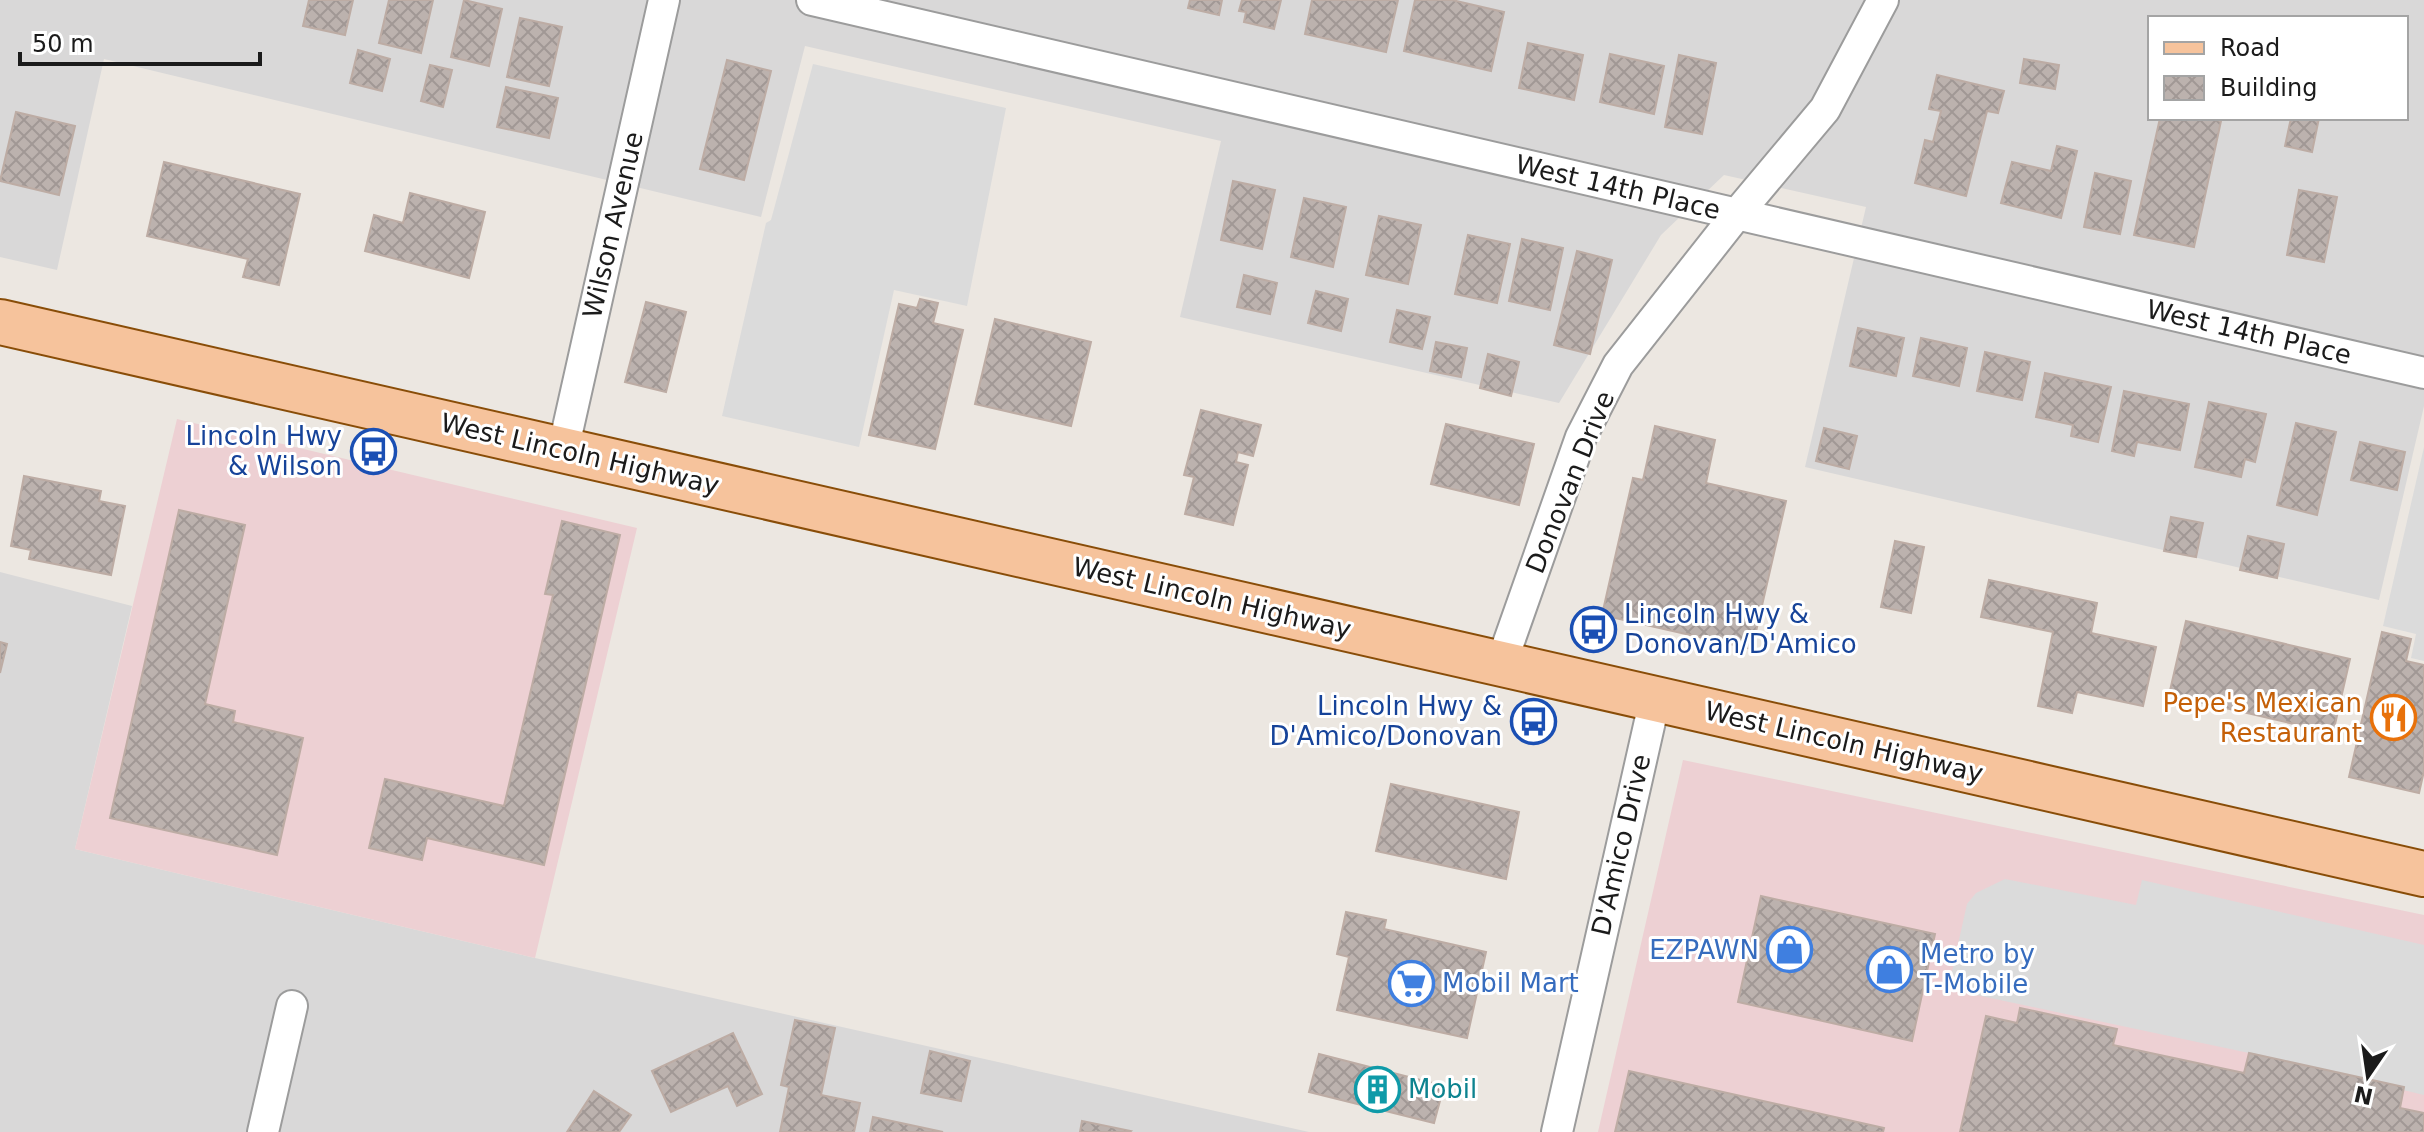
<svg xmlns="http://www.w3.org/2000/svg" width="2424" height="1132" font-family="'DejaVu Sans',sans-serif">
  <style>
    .residential { fill: #d9d8d8; fill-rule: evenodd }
    .commercial { fill: #edd0d3 }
    .parking { fill: #dbdbdb }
    .building { fill: url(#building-cross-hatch); stroke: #bdaca4; stroke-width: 2 }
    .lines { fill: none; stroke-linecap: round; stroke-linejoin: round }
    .street-casing { stroke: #9c9c9c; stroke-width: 34 }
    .primary-casing { stroke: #894d08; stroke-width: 48 }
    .street { stroke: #fff; stroke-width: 30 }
    .primary { stroke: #f6c39c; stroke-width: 44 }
    .labels { text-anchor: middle; stroke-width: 6; stroke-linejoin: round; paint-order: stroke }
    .street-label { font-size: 26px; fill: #1b1b1b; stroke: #fff }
    .transit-label { font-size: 26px; fill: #164399; stroke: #fff; text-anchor: end }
    .food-label { font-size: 26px; fill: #c56008; stroke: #fff; text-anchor: end }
    .shop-label { font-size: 26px; fill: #366cbe; stroke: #fff; text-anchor: start }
    .culture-label { font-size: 26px; fill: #0d838f; stroke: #fff; text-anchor: start }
  </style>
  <defs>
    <pattern id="building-cross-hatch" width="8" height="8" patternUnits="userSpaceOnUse" patternTransform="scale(2)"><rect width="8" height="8" fill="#bcb2ae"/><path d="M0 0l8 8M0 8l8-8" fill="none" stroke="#a19895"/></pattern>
  </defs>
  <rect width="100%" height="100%" fill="#ece7e1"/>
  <path class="residential" d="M0,0H2424V406L2379,600L1805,467L1866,207L1724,175L1661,235L1559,403L1180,317L1221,141L805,46L761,217L104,59L57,270L0,257ZM2150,18H2406V118H2150Z
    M0,572L132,606L75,849L535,958L1309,1132H0Z"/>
  <path class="commercial" d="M177,419L637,528L535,958L75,849Z
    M1683,760L2424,915V1132H1598Z"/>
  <path class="parking" d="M813,64L1006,108L967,306L894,290L859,447L722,416L766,223L771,220Z
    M2424,447V661L2411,658L2416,634L2383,626Z
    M2005,879L2136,905L2142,880L2424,945V1095L2249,1053L1948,989L1967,904L1976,893Z"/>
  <path class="building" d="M309,0H353L345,35L303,26Z
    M389,0H433L421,53L379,43Z
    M464,0L502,9L489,66L451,57Z
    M1190,0H1222L1219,15L1188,8Z
    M1242,0H1281L1274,29L1244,22L1246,12L1239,11Z
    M1312,0H1398L1386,52L1305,34Z
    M1415,0H1452L1504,12L1491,71L1404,51Z
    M520,18L562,27L549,86L507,77Z
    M1528,43L1583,55L1574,100L1519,88Z
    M358,50L390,59L382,91L350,83Z
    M1610,54L1664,66L1654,114L1600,102Z
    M1679,55L1716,63L1702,134L1665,127Z
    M2024,59L2059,65L2055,89L2020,83Z
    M727,60L771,71L744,180L700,169Z
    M430,65L452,70L443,107L421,101Z
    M1937,75L2004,91L1998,113L1987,111L1966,196L1915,183L1925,140L1933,142L1941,111L1929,109Z
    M506,87L558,98L549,138L497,127Z
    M16,112L75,126L59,195L0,181Z
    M2160,118H2209L2221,121L2194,247L2134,235Z
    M2291,118H2319L2312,152L2285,146Z
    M2057,146L2077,151L2061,218L2001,203L2012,162L2051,171Z
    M164,162L300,194L279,285L243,277L248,259L147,236Z
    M2095,173L2131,181L2120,234L2084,227Z
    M1233,181L1275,190L1262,249L1221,240Z
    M2299,190L2337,197L2324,262L2287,255Z
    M410,193L485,212L469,278L365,251L374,215L403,223Z
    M1304,198L1346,207L1333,267L1291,257Z
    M1379,216L1421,225L1408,284L1366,275Z
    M1468,235L1510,244L1497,303L1455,294Z
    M1522,239L1563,248L1550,310L1509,301Z
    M1577,251L1612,260L1590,354L1554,345Z
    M1244,275L1277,283L1270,314L1237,307Z
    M1316,291L1348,299L1341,331L1308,323Z
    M920,299L938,303L933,323L963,330L935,449L869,435L899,304L917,308Z
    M646,302L686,312L666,392L625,382Z
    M1397,310L1430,317L1422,349L1390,342Z
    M995,319L1091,342L1071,426L975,404Z
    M1858,328L1904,338L1896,376L1850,366Z
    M1921,338L1967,348L1959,386L1913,376Z
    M1436,342L1467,348L1461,377L1430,371Z
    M1985,352L2030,362L2022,400L1977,391Z
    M1488,354L1519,362L1511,396L1480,388Z
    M2045,373L2111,387L2098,442L2071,436L2073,425L2036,417Z
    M2124,391L2189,404L2180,450L2137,442L2134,456L2112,451Z
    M2209,402L2266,414L2255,462L2245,459L2241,477L2195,467Z
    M1201,410L1261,425L1253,456L1238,452L1236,462L1248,465L1233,525L1185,514L1194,477L1184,475Z
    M2296,423L2336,432L2317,515L2277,505Z
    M1446,424L1534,444L1519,505L1431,484Z
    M1655,426L1715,440L1706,483L1786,501L1752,649L1602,615L1633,478L1643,480Z
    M1824,428L1857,436L1849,469L1816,461Z
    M2360,442L2405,452L2397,490L2351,480Z
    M24,476L101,491L99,501L125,506L111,575L29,559L31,550L11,546Z
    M179,510L245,525L205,704L235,711L233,722L303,738L277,855L110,818Z
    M2171,517L2203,523L2196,557L2164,551Z
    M562,521L620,535L544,865L427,838L422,860L369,848L385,779L504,806L553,595L545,594Z
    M2248,536L2284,544L2277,578L2240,570Z
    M1895,541L1924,547L1911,613L1881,607Z
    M1989,580L2097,603L2091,633L2156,647L2143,706L2077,692L2072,713L2038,706L2053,632L1981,617Z
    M2186,621L2350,659L2333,733L2169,695Z
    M2382,632L2411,639L2406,661L2424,665V771L2419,793L2349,777Z
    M0,642L7,644L0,673Z
    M1391,784L1519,812L1506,879L1376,851Z
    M1761,896L1935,934L1912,1041L1738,1002Z
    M1346,912L1386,920L1384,929L1486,952L1467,1038L1337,1010L1349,957L1337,954Z
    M2020,1008L2117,1029L2113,1045L2244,1073L2249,1053L2404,1087L2400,1108L2424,1113V1132H1960L1986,1016L2017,1023Z
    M795,1020L835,1028L821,1095L860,1103L854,1132H780L789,1087L781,1085Z
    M733,1033L762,1094L737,1106L728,1086L671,1112L652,1071Z
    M930,1051L970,1061L961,1101L921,1093Z
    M1319,1054L1444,1086L1434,1123L1309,1092Z
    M1629,1071L1884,1128L1883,1132H1615Z
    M594,1091L631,1115L619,1132H567Z
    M873,1117L943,1132H870Z
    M1082,1121L1131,1131L1130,1132H1080Z"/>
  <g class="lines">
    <defs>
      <path id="street" d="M812,0L2424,373
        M563,450L664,0
        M1501,664L1581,437L1618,365L1737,214L1825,109L1883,0
        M263,1132L292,1006
        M1557,1132L1655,699"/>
      <path id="primary" d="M0,322L2424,874"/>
    </defs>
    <use href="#street" class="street-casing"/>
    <use href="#primary" class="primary-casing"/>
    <use href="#street" class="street"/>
    <use href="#primary" class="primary"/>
  </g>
  <defs>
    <symbol id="bus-ring" viewBox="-11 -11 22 22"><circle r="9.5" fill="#fff" stroke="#1a4fb4" stroke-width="1.5"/><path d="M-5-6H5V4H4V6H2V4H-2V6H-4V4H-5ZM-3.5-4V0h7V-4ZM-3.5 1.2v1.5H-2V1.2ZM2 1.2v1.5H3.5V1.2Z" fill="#1a4fb4"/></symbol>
    <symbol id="restaurant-ring" viewBox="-11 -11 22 22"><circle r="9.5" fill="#fff" stroke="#e8710a" stroke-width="1.5"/><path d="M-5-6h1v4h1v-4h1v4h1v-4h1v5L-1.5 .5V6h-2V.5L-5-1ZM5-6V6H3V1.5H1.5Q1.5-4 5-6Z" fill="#e8710a"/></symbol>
    <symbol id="shop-ring" viewBox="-11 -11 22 22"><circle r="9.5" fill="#fff" stroke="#3f7fe0" stroke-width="1.5"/><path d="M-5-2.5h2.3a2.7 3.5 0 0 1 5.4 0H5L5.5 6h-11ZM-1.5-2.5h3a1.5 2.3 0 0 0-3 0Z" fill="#3f7fe0"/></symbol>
    <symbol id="supermarket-ring" viewBox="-11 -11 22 22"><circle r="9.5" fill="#fff" stroke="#3f7fe0" stroke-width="1.5"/><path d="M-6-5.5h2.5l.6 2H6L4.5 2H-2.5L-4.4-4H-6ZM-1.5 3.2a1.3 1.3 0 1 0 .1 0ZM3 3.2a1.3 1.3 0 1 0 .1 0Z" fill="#3f7fe0"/></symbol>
    <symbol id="building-ring" viewBox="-11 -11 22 22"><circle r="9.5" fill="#fff" stroke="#0f9aa8" stroke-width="1.5"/><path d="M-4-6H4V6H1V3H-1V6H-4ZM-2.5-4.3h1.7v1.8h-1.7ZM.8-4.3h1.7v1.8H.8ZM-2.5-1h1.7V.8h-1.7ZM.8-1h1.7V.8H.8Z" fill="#0f9aa8"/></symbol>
  </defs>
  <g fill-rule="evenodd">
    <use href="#bus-ring" x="348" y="426" width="51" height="51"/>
    <use href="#bus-ring" x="1568" y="604" width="51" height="51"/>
    <use href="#restaurant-ring" x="2368" y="692" width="51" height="51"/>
    <use href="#bus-ring" x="1508" y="696" width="51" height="51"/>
    <use href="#shop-ring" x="1764" y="924" width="51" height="51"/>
    <use href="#shop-ring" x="1864" y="944" width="51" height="51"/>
    <use href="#supermarket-ring" x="1386" y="958" width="51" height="51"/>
    <use href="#building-ring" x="1352" y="1064" width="51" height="51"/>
  </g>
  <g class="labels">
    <g class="street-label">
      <text transform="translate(1618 187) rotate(13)" y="9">West 14th Place</text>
      <text transform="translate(613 225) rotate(-77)" y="9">Wilson Avenue</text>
      <text transform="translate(2249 332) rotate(13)" y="9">West 14th Place</text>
      <text transform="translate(580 454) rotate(13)" y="9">West Lincoln Highway</text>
      <text transform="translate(1570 482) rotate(-68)" y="9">Donovan Drive</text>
      <text transform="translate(1212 598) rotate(13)" y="9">West Lincoln Highway</text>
      <text transform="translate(1844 742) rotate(13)" y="9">West Lincoln Highway</text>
      <text transform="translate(1621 845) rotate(-77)" y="9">D'Amico Drive</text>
    </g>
    <g class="transit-label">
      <text x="342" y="445">Lincoln Hwy<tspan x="342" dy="30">&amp; Wilson</tspan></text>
      <text x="1624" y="623" text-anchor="start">Lincoln Hwy &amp;<tspan x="1624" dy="30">Donovan/D'Amico</tspan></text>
      <text x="1502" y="715">Lincoln Hwy &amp;<tspan x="1502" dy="30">D'Amico/Donovan</tspan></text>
    </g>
    <g class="food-label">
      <text x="2362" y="712">Pepe's Mexican<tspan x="2362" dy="30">Restaurant</tspan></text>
    </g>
    <g class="shop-label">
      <text x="1759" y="959" text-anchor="end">EZPAWN</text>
      <text x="1920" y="963">Metro by<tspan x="1920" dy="30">T-Mobile</tspan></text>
      <text x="1442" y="992">Mobil Mart</text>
    </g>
    <g class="culture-label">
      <text x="1408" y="1098">Mobil</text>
    </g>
  </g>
  <rect x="2148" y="16" width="260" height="104" fill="#ffffff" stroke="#a4a4a4" stroke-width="2"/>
  <rect x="2164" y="42" width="40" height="12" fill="#f6c39c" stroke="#a4a4a4" stroke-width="2"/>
  <text x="2220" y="56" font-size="24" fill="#1b1b1b">Road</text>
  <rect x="2164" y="76" width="40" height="24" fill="url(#building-cross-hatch)" stroke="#a4a4a4" stroke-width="2"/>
  <text x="2220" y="96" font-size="24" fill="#1b1b1b">Building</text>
  <g transform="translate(2368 1076) rotate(193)" stroke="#ffffff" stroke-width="6" paint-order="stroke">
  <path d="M0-6L14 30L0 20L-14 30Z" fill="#1b1b1b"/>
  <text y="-12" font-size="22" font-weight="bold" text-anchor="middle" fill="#1b1b1b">N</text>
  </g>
  <path d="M20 52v12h240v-12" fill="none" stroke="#1b1b1b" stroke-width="4"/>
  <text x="32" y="52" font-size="24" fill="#1b1b1b" stroke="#ffffff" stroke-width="6" paint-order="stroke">50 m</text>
</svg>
